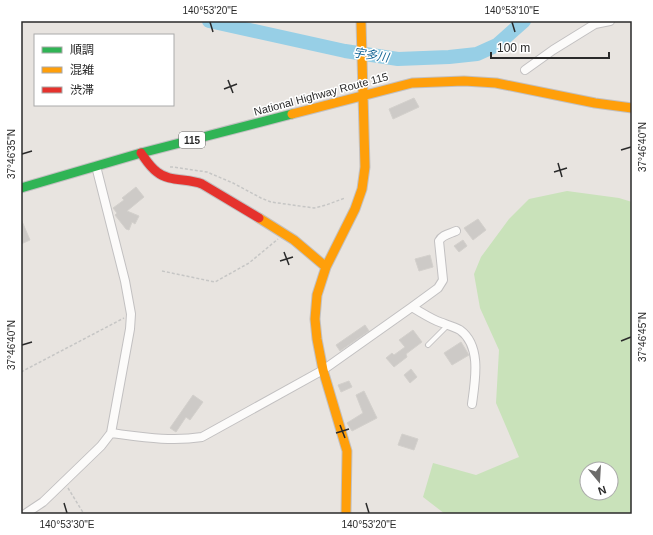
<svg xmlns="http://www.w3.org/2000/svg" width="653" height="535" font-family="Helvetica,'Noto Sans JP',sans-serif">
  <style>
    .green { fill: #c9e2ba; fill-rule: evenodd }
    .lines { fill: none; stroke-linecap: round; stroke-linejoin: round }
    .river { stroke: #97cfe6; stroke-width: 14 }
    .building { fill: #cdcac7; stroke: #d3d0cc }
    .lane-casing { stroke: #c2c0c1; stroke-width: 6 }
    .street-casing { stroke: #c2c0c1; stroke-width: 10 }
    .fast-casing { stroke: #c2c0c1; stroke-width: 11 }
    .slow-casing { stroke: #c2c0c1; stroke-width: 11 }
    .jam-casing { stroke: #c2c0c1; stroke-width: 11 }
    .path { stroke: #c6c6c5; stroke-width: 1.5; stroke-dasharray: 3 2; stroke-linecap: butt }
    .lane { stroke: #fcfbfa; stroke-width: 4 }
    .street { stroke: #fcfbfa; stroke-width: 8 }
    .fast { stroke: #30b455; stroke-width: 9 }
    .slow { stroke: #ff9f0a; stroke-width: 9 }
    .jam { stroke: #e5322d; stroke-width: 9 }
    .ticks { fill: none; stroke: #2a2a2a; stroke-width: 1.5 }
    .labels { text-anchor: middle; stroke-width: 3; stroke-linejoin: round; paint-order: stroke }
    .shield { fill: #fff; stroke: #6a6a6a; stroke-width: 1 }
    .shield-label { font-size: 10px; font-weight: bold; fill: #2a2a2a }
    .street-label { font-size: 11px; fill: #2a2a2a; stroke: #fff }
    .water-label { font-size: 12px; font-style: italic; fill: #136494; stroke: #fff }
    .neatline { fill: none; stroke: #2a2a2a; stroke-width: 1.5 }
    .ticks-label { font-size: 10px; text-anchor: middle; fill: #2a2a2a }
  </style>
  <rect width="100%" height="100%" fill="#e8e4e0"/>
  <path class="green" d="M567,191L619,198L632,202V514H445L423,497L433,463L476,475L519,457L496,403L499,350L480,308L474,274L481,257L509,219L529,199ZM587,469H611V493H587Z"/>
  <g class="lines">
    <path class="river" d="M209,21L345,51L398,59L449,57L477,54L497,45L524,21"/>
  </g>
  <path class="building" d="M414,98L419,107L393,119L389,109Z
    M136,187L144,197L127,211L139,216L135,224L132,222L129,230L126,229L115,215L117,213L113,208L124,200L122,198Z
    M21,219L30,240L21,244Z
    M478,219L486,230L473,240L464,228Z
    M463,240L467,246L459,252L454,246Z
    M430,255L433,267L419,271L415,259Z
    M365,325L369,331L340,351L336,345Z
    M413,330L422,342L406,354L407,357L394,367L386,358L392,353L394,355L405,347L399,340Z
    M461,342L469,355L452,365L444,353Z
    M411,369L417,377L410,383L404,375Z
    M349,381L352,387L341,392L338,385Z
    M364,391L377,418L352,431L347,423L363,413L356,395Z
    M193,395L203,402L190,420L186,417L176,432L170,428Z
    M402,434L418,439L414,450L398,445Z"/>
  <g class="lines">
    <defs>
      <path id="lane" d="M428,345L448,325"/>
      <path id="street" d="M525,70L553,50L595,24L610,21
        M412,307L438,288L443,280L439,241C442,235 449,234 456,231
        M111,433C142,437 171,442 202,437L323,370L412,307C420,312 428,317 437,321C444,324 453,326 460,330C482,346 475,381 472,404
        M25,514L43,502L101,446L111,433L130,329L131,314L125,281L96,166"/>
      <path id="fast" d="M21,188L141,153L292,114"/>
      <path id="slow" d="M292,114L412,83L464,81L496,83L595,103L632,108
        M259,218L294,240L326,267L317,295L315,319L317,339L323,370L347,451L346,514
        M326,267L355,209L362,189L365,167L361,21"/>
      <path id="jam" d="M141,153C146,160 150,167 157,172C169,182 188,178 202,184L259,218"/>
    </defs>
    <use href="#lane" class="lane-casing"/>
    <use href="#street" class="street-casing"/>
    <use href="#fast" class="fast-casing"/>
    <use href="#slow" class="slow-casing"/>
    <use href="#jam" class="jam-casing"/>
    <path class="path" d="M170,167H173L207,172L233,183L261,198L271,202L314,208L326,205L345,198
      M162,271L215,282L249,263L278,239
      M21,372L124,318
      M68,488L84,514"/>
    <use href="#lane" class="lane"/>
    <use href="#street" class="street"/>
    <use href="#fast" class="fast"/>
    <use href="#slow" class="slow"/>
    <use href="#jam" class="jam"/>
  </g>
  <path class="ticks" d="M210,22L213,32M512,22L515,32M228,80L233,93M224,89L237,84M621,150L631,147M22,154L32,151M558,163L562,177M554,172L567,168M284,252L289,265M280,261L293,257M621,341L631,337M22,345L32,342M340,425L345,438M336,433L349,429M64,503L67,513M366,503L369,513"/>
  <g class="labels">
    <rect class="shield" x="179" y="132" width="26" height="16" rx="3"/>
    <g class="shield-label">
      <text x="192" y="144">115</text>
    </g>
    <g class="street-label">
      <text transform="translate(321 94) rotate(-15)" y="4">National Highway Route 115</text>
    </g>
    <g class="water-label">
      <text transform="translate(371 55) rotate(9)" y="4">宇多川</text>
    </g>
  </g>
  <rect width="653" height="535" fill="none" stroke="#ffffff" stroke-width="44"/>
  <rect x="34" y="34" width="140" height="72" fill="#ffffff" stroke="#aaaaaa"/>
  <rect x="42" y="47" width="20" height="6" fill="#30b455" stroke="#aaaaaa"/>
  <text x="70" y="54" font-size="12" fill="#2a2a2a">順調</text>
  <rect x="42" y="67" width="20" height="6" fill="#ff9f0a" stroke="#aaaaaa"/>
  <text x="70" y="74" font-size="12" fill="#2a2a2a">混雑</text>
  <rect x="42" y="87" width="20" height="6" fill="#e5322d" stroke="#aaaaaa"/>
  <text x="70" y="94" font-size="12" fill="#2a2a2a">渋滞</text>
  <g transform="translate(599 481) rotate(162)"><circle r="19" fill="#ffffff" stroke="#aaaaaa"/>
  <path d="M0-3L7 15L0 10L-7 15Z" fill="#6c6b6a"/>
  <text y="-6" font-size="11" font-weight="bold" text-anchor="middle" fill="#2a2a2a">N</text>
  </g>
  <path d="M491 52v6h118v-6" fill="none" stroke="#2a2a2a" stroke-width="2"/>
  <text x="497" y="52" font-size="12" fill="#2a2a2a" stroke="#ffffff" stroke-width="3" paint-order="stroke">100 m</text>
  <rect x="22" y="22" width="609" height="491" class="neatline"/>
  <g class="ticks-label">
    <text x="210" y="14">140°53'20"E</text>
    <text x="512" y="14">140°53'10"E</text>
    <text transform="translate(642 147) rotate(-90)" y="4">37°46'40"N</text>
    <text transform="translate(11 154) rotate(-90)" y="4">37°46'35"N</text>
    <text transform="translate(642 337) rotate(-90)" y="4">37°46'45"N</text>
    <text transform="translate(11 345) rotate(-90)" y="4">37°46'40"N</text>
    <text x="67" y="528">140°53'30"E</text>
    <text x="369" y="528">140°53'20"E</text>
  </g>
</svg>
